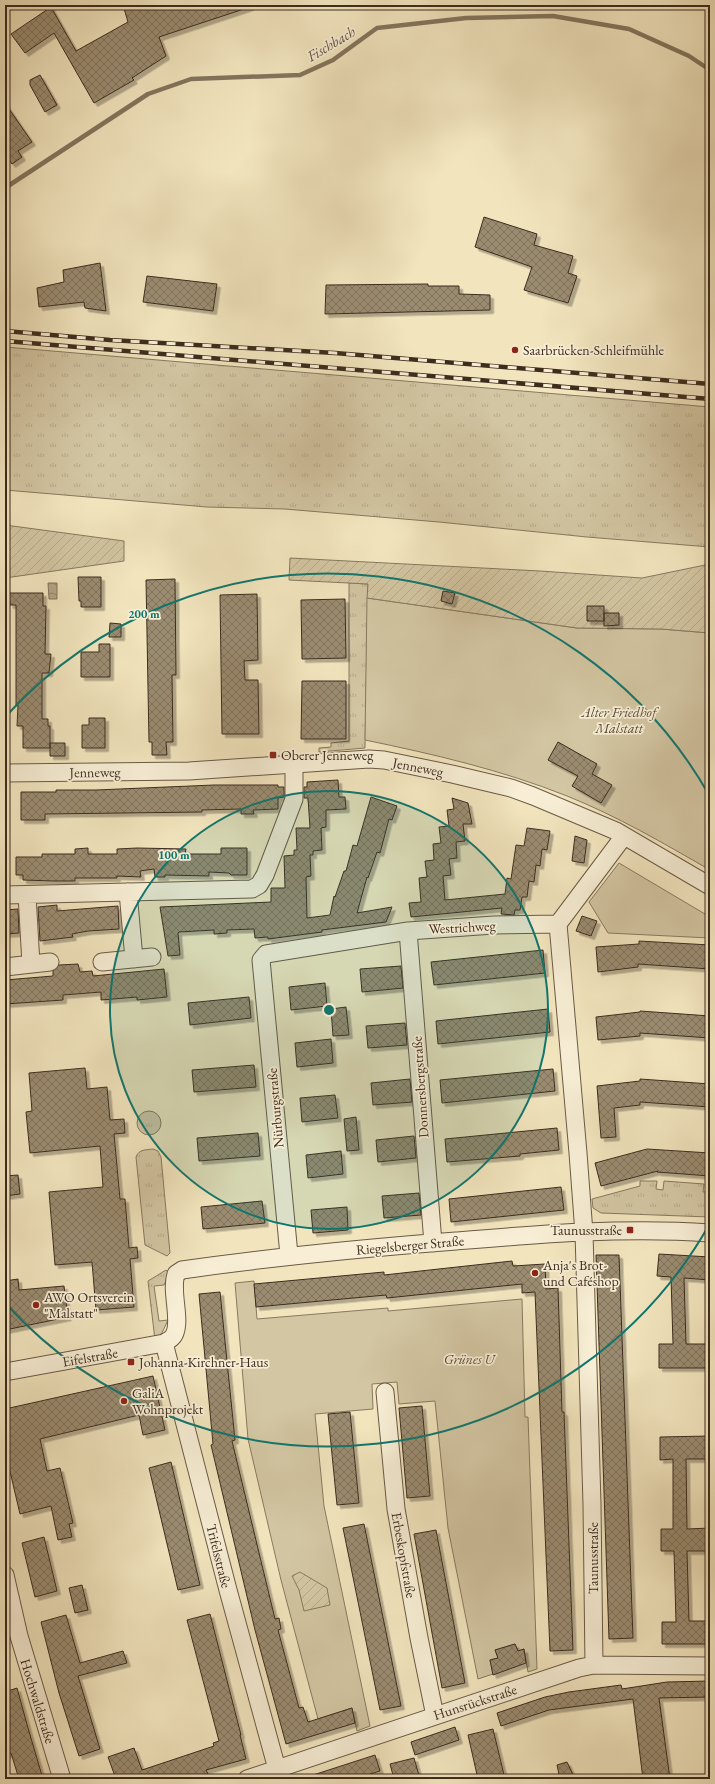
<svg xmlns="http://www.w3.org/2000/svg" width="715" height="1784" font-family="'EB Garamond',serif">
  <style>
    .grass { fill: url(#grass-tufts); stroke: #887960 }
    .park { fill: #d3c6a3; stroke: #887960 }
    .garden { fill: url(#garden-furrows); stroke: #887960 }
    .water { fill: url(#water-waves); stroke: #84755e }
    .lines { fill: none; stroke-linecap: round; stroke-linejoin: round }
    .stream { stroke: #84755e; stroke-width: 4.5 }
    .building { fill: url(#building-cross-hatch); stroke: #3d2c1e; filter: url(#shadow) }
    .minor-casing { stroke: #6a5a46; stroke-width: 19 }
    .minor { stroke: #f7eed5; stroke-width: 17 }
    .rail-casing { stroke: #3d2c1e; stroke-width: 4.5 }
    .rail { stroke: #f7eed5; stroke-width: 3; stroke-dasharray: 9; stroke-linecap: butt }
    .ring { fill: none; stroke: #0f766e; stroke-width: 2 }
    .poi-dot { fill: #8f2418; stroke: #f7eed5; stroke-width: 1.5 }
    .labels { text-anchor: middle; stroke-width: 3.5; stroke-linejoin: round; paint-order: stroke }
    .poi-label { font-size: 14px; fill: #3d2c1e; stroke: #f7eed5; text-anchor: start }
    .park-label { font-size: 14px; font-style: italic; fill: #5b4b39; stroke: #f7eed5 }
    .street-label { font-size: 14px; fill: #3d2c1e; stroke: #f7eed5 }
    .water-label { font-size: 15px; font-style: italic; fill: #61513e; stroke: #f7eed5 }
    .centre { fill: #0f766e; stroke: #f7eed5; stroke-width: 2 }
    .ring-label { font-size: 12px; text-anchor: middle; font-weight: bold; fill: #0f766e; stroke: #f7eed5; stroke-width: 3.5; stroke-linejoin: round; paint-order: stroke }
  </style>
  <defs>
    <pattern id="grass-tufts" width="24" height="20" patternUnits="userSpaceOnUse"><rect width="24" height="20" fill="#d3c6a3"/><path d="M3 7l-1-3M5 7V3M7 7l1-3M15 17l-1-3M17 17v-4M19 17l1-3" fill="none" stroke="#b6aa8c"/></pattern>
    <pattern id="garden-furrows" width="10" height="10" patternUnits="userSpaceOnUse"><rect width="10" height="10" fill="#d3c6a3"/><path d="M-1 1l2-2M0 10L10 0M9 11l2-2" fill="none" stroke="#b6aa8c"/></pattern>
    <pattern id="water-waves" width="16" height="10" patternUnits="userSpaceOnUse"><rect width="16" height="10" fill="#b4a688"/><path d="M0 5q4-4 8 0t8 0" fill="none" stroke="#94876f"/></pattern>
    <pattern id="building-cross-hatch" width="8" height="8" patternUnits="userSpaceOnUse"><rect width="8" height="8" fill="#9b8c71"/><path d="M0 0l8 8M0 8l8-8" fill="none" stroke="#80735c"/></pattern>
    <filter id="shadow"><feDropShadow dx="3.5" dy="3.5" stdDeviation="0" flood-color="#0004"/></filter>
  </defs>
  <rect width="100%" height="100%" fill="#f2e5be"/>
  <filter id="stains"><feTurbulence type="fractalNoise" baseFrequency=".005" numOctaves="4"/><feColorMatrix values="0 0 0 0 .2 0 0 0 0 .09 0 0 0 0 .02 0 0 0 .5 -.17"/></filter>
  <radialGradient id="worn" r=".72"><stop offset=".6" stop-color="#630" stop-opacity="0"/><stop offset="1" stop-color="#630" stop-opacity=".3"/></radialGradient>
  <path class="grass" d="M5,347L710,407V547L587,537L439,522L285,509L207,507L5,490Z
    M349,583L368,584L365,748L319,752V748L331,747V743L349,741Z
    M137 1123a12 12 0 1 1 24 0a12 12 0 1 1-24 0Z
    M153,1149L158,1151L161,1157L170,1253L167,1256L145,1245L136,1157C139,1149 146,1150 153,1149Z
    M640,1181H657L656,1189L663,1190L664,1181L704,1184L703,1192H710V1217L601,1213L593,1208L592,1199L640,1186Z
    M166,1270L169,1274L164,1285L154,1286L159,1321L168,1320L161,1335L155,1340L148,1281Z"/>
  <path class="park" d="M367,598L577,628L661,629L710,633V870C663,843 617,816 567,796C502,770 433,754 365,740Z
    M619,863L710,917V938L608,933L589,902Z
    M254,1281L257,1319L388,1308V1311L522,1299L525,1417H528L537,1669L528,1672L524,1649L518,1651L515,1644L495,1650L498,1658L490,1660L493,1674L478,1679L448,1528L435,1401L399,1404L397,1382L372,1384L373,1409L315,1414L324,1506L370,1726L357,1731L352,1708L318,1719L281,1580L248,1439L235,1283Z"/>
  <path class="garden" d="M5,525L124,541V561L5,578Z
    M290,558L540,571L642,578L710,564V633L661,629L577,628L367,598L368,584L289,580Z
    M300,1572L327,1588L330,1605L304,1611L299,1590L292,1576Z"/>
  <path class="water" d="M48,583H57V599H49Z"/>
  <g class="lines">
    <path class="stream" d="M5,188L148,94L191,79L300,75L333,60L377,28L466,18L553,16L629,29L689,56L710,70"/>
  </g>
  <path class="building" d="M123,5H250V7L159,37L166,56L132,78L134,80L94,103L54,33L25,53L11,34L51,7L76,51L128,22Z
    M40,75L57,105L45,112L30,85V80Z
    M5,103L32,142L18,151L22,157L12,164L5,154Z
    M484,217L537,234L534,245L573,256L568,273L577,276L568,303L524,290L532,267L475,247Z
    M100,263L106,311L85,308L84,302L39,307L37,288L64,282L63,270Z
    M147,276L217,284L213,311L143,302Z
    M428,284V286H459V294L490,295V310L325,314L326,285Z
    M78,577H101V607H81V601H79Z
    M175,579L176,675H172L173,742H166L167,755H152V742H149L146,580Z
    M443,591L455,593L452,604L441,601Z
    M9,593H43V606H46L45,654H51L49,673H42V719H48V726H50V748H23V726H17L18,705L16,706V605H10Z
    M257,594L258,660L244,661L245,680H258L259,734H222L220,595Z
    M345,599L346,658L302,659L301,600Z
    M587,606H604V621H587Z
    M604,613H619V625L604,626Z
    M110,623L121,624V637H109Z
    M99,644H110V677H81V652H99Z
    M302,681H346V739H301Z
    M89,718H105V748H82V725H89Z
    M558,742L597,764L592,774L612,785L601,803L572,786L578,776L548,760Z
    M50,743H65V756H50Z
    M338,780L339,797H345L346,809L326,810V827L321,828L322,850L313,851V855H310L311,876L306,877L307,918L330,915L334,896L335,897L344,871H346L353,845L357,846L371,797L397,806L392,820L389,819L380,853L377,852L368,878L367,877L357,913L392,907L386,922L322,930V932L268,939V937L255,938L254,929L227,930V933L214,934V930L179,932L178,933L180,955L168,956L160,907L271,902V888H285L284,856L294,855V850H297L296,828H310L308,798H304V787H307V782Z
    M214,785H278V787H284V797L278,798V809L253,810L254,814H241V809L202,810V812L45,814V820H21V792H56V790H96Z
    M452,798L468,803L472,824H463L465,841L456,842L457,858L449,859L451,875L443,876L445,900L505,894L507,878L511,879L516,845L524,846L527,828L550,831L547,850L542,849L540,866L536,865L534,882L529,881L527,897H522L520,910H515L514,915L501,914L502,908L411,917L409,903L421,902L419,878L427,877L425,861L434,860L433,844L441,843L439,827L449,826L447,810L454,809Z
    M575,836L587,840L584,863L572,861Z
    M88,848V854H117V849L137,848L186,849L185,854H221V848H247V875H231L229,873L209,872V876L165,875V877H155L154,869L140,871L141,877L117,876V878H75V881H54L23,880V875H16V857H42V854H75V849Z
    M57,905V911L118,906L119,929L88,931L72,934L73,937L40,941L38,907Z
    M18,909L19,933L5,934V910Z
    M582,916L597,921L591,936L576,931Z
    M639,941L710,945V969L638,964V967L598,972L596,947L639,944Z
    M543,950L545,973L434,985L431,962Z
    M78,964L80,972L92,971L93,976L164,969L167,997L137,1000V997L101,1000V992L63,995V1000L5,1004V980L53,976V971L59,965Z
    M401,966L403,988L362,992L360,969Z
    M325,983L327,1006L291,1010L289,987Z
    M249,997L251,1018L190,1025L188,1003Z
    M346,1007L349,1035L333,1036L331,1009Z
    M548,1009L550,1032L438,1044L436,1021Z
    M640,1011L710,1016V1038L640,1033V1036L598,1040L596,1017L640,1012Z
    M405,1023L407,1045L368,1048L366,1026Z
    M331,1039L333,1063L297,1067L295,1043Z
    M254,1065L256,1087L194,1092L192,1070Z
    M85,1068L87,1089L107,1087L110,1120L124,1119L125,1133L114,1134L120,1199H125L129,1248L137,1247L138,1258L130,1259L134,1307L96,1310L92,1262L55,1265L49,1192L103,1187L100,1146L30,1153L26,1112L32,1111L29,1073Z
    M553,1069L555,1091L442,1103L440,1080Z
    M410,1079L412,1102L373,1105L371,1083Z
    M640,1079L710,1084V1107L640,1102V1105L614,1108L616,1137L601,1138L597,1086L640,1081Z
    M335,1095L338,1118L302,1122L300,1098Z
    M356,1117L359,1150L347,1151L344,1119Z
    M557,1128L559,1150L520,1154V1156L447,1162L445,1139Z
    M258,1133L260,1156L199,1161L197,1138Z
    M414,1136L416,1158L378,1162L376,1140Z
    M647,1149L710,1153V1176L657,1172L658,1171L601,1186L595,1163Z
    M341,1151L343,1174L308,1178L306,1155Z
    M18,1175L20,1194L5,1196V1176Z
    M561,1187L564,1210L451,1222L449,1199Z
    M419,1193L421,1215L384,1218L382,1196Z
    M262,1201L265,1223L203,1229L201,1207Z
    M347,1207L348,1230L313,1233L311,1210Z
    M659,1254L710,1257V1280L684,1278L686,1344H710V1368H659V1344H673L671,1277L657,1276Z
    M596,1255H619L633,1638L609,1639Z
    M512,1261L513,1266L545,1264L546,1289L558,1288L562,1412H564L573,1650L550,1651L535,1292L522,1293V1284L387,1298L386,1295L256,1307L254,1284L384,1272V1275Z
    M18,1279L19,1290L64,1286L68,1317L5,1330V1281Z
    M220,1292L235,1440L232,1441L275,1619L279,1618L281,1629L278,1630L299,1708L303,1707L308,1722L352,1708L355,1723L286,1744L255,1630L211,1445L213,1444L199,1294Z
    M153,1376L165,1430L143,1435L139,1415L40,1439L47,1471L60,1468L73,1523L69,1524L72,1537L58,1540L51,1506L20,1514L5,1450V1409Z
    M422,1406L430,1496L407,1498L399,1408Z
    M350,1412L359,1503L337,1505L328,1414Z
    M710,1436V1459H686L687,1529L710,1528V1551H687L689,1621H710V1644H662V1622H676L674,1551H661V1529H673V1459L660,1460V1437Z
    M171,1462L200,1585L178,1590L149,1468Z
    M364,1524L401,1706L380,1710L343,1528Z
    M436,1530L465,1683L442,1688L414,1534Z
    M44,1537L57,1591L35,1597L22,1543Z
    M82,1585L88,1610L75,1613L69,1588Z
    M210,1614L241,1735H240L246,1759L206,1770L208,1774L192,1779H116L108,1757L134,1748L142,1770L214,1746L213,1743L219,1741L187,1620Z
    M66,1615L80,1663L123,1651L127,1663L78,1676L100,1749L79,1756L59,1693L41,1622Z
    M515,1644L518,1651L524,1649L526,1663L493,1675L490,1660L498,1658L495,1650Z
    M710,1681V1697L659,1698L670,1779H643L633,1699L549,1710L501,1726L497,1713L545,1697L569,1692L621,1685L622,1689L667,1682Z
    M17,1688L28,1728L43,1779H19L11,1753L5,1755V1692Z
    M455,1727L459,1740L415,1755L411,1742Z
    M493,1729L505,1779H478L468,1735Z
    M375,1755L380,1771L354,1779H307V1777Z
    M414,1758L420,1779H394L390,1764Z
    M567,1762L575,1779H560L557,1765Z"/>
  <g class="lines">
    <defs>
      <path id="minor" d="M5,773L189,771L369,759L384,760L452,774L511,788L533,796L616,831L710,886
        M128,892L134,959
        M5,895L252,889L259,885L265,875L294,799V765
        M27,895L31,964
        M558,924L578,1153L584,1233L592,1504L594,1665
        M408,931L433,1243
        M102,962L152,957
        M5,967L50,962
        M289,1255L261,960L266,954L408,931L494,925L558,924L624,836
        M164,1343L228,1590L277,1769
        M5,1372L164,1343C167,1341 172,1339 174,1335C182,1320 170,1292 176,1274L182,1270C273,1257 365,1248 456,1241C541,1234 625,1227 710,1233
        M385,1392L396,1509L419,1638L435,1716
        M5,1575L19,1636L62,1779
        M247,1779L579,1668L594,1665L710,1666"/>
    </defs>
    <use href="#minor" class="minor-casing"/>
    <use href="#minor" class="minor"/>
    <defs>
      <path id="rail" d="M5,331L110,340L335,353L710,384
        M5,341L710,399"/>
    </defs>
    <use href="#rail" class="rail-casing"/>
    <use href="#rail" class="rail"/>
  </g>
  <circle cx="329" cy="1010" r="219" fill="#0f766e" fill-opacity=".12"/>
  <g class="ring">
    <circle cx="329" cy="1010" r="219"/>
    <path d="M709 1225A437 437 0 0 1 7 1305M7 715A437 437 0 0 1 709 795"/>
  </g>
  <g class="poi-dot">
    <circle cx="515" cy="350" r="4"/>
    <rect x="269" y="751" width="8" height="8" rx="2"/>
    <rect x="626" y="1226" width="8" height="8" rx="2"/>
    <circle cx="535" cy="1273" r="4"/>
    <circle cx="36" cy="1305" r="4"/>
    <rect x="127" y="1358" width="8" height="8" rx="2"/>
    <circle cx="124" cy="1401" r="4"/>
  </g>
  <g class="labels">
    <g class="poi-label">
      <text x="523" y="355">Saarbrücken-Schleifmühle</text>
      <text x="281" y="760">Oberer Jenneweg</text>
      <text x="622" y="1235" text-anchor="end">Taunusstraße</text>
      <text x="543" y="1270">Anja's Brot-<tspan x="543" dy="16">und Caféshop</tspan></text>
      <text x="44" y="1302">AWO Ortsverein<tspan x="44" dy="16">"Malstatt"</tspan></text>
      <text x="139" y="1367">Johanna-Kirchner-Haus</text>
      <text x="132" y="1398">GaliA<tspan x="132" dy="16">Wohnprojekt</tspan></text>
    </g>
    <g class="park-label">
      <text x="619" y="717">Alter Friedhof<tspan x="619" dy="16">Malstatt</tspan></text>
      <text x="469" y="1364">Grünes U</text>
    </g>
    <g class="street-label">
      <text transform="translate(418 767) rotate(11)" y="5">Jenneweg</text>
      <text transform="translate(95 772) rotate(-1)" y="5">Jenneweg</text>
      <text transform="translate(462 927) rotate(-3)" y="5">Westrichweg</text>
      <text transform="translate(420 1087) rotate(-94)" y="5">Donnersbergstraße</text>
      <text transform="translate(275 1108) rotate(-95)" y="5">Nürburgstraße</text>
      <text transform="translate(410 1245) rotate(-5)" y="5">Riegelsberger Straße</text>
      <text transform="translate(90 1357) rotate(-10)" y="5">Eifelstraße</text>
      <text transform="translate(404 1555) rotate(80)" y="5">Erbeskopfstraße</text>
      <text transform="translate(219 1556) rotate(76)" y="5">Trifelsstraße</text>
      <text transform="translate(593 1558) rotate(-90)" y="5">Taunusstraße</text>
      <text transform="translate(38 1701) rotate(73)" y="5">Hochwaldstraße</text>
      <text transform="translate(475 1702) rotate(-18)" y="5">Hunsrückstraße</text>
    </g>
    <g class="water-label">
      <text transform="translate(331 44) rotate(-31)" y="5">Fischbach</text>
    </g>
  </g>
  <circle cx="329" cy="1010" r="6" class="centre"/>
  <g class="ring-label">
    <text x="144" y="618">200 m</text>
    <text x="174" y="859">100 m</text>
  </g>
  <rect width="715" height="1784" fill="none" stroke="#f2e5be" stroke-width="20"/>
  <rect x="6" y="6" width="703" height="1772" fill="none" stroke="#3d2c1e" stroke-width="2"/>
  <rect x="10" y="10" width="695" height="1764" fill="none" stroke="#3d2c1e"/>
  <rect width="100%" height="100%" filter="url(#stains)"/>
  <rect width="100%" height="100%" fill="url(#worn)"/>
</svg>
